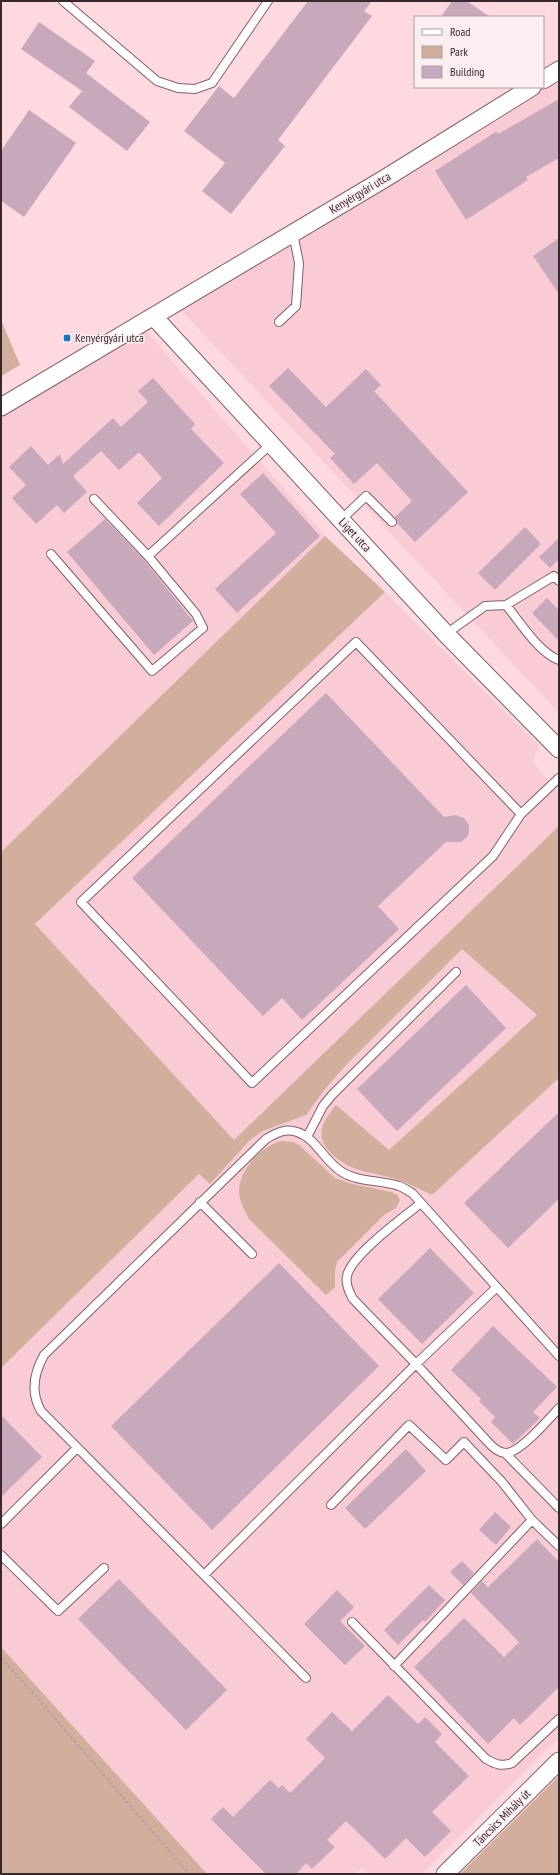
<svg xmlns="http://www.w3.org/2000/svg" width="560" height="1875" font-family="'PT Sans Narrow',sans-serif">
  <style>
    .built { fill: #f9cbd4 }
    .green { fill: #d2af9c }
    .building { fill: #c8a9bc }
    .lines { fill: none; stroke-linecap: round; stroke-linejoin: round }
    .lane-casing { stroke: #816067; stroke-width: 10 }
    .street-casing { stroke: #816067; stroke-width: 19 }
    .path { stroke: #bea0a5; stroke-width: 2.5; stroke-dasharray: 3 2; stroke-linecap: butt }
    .lane { stroke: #fff; stroke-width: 8 }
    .street { stroke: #fff; stroke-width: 17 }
    .poi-dot { fill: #1877c3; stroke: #fcedf0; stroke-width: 1.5 }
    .labels { text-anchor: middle; stroke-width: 3; stroke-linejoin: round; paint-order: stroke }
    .street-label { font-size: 12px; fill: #38292c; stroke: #fcedf0 }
    .poi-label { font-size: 12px; fill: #38292c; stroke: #fcedf0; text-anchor: start }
  </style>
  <rect width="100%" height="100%" fill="#ffd9e0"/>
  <path class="built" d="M559,79V713L178,307Z
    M146,331L325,536L1,852V415Z
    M385,592L539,746L533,762L559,793V1738L422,1874H369L362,1868L355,1874H207L1,1647V1368L234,1140L35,924Z"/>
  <path class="green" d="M1,320L20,365L1,376Z
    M325,536L385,592L35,924L234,1140L559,826V1078L432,1195C423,1191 414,1186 404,1182C377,1171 350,1175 329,1151C314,1134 324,1120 336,1105L389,1150L537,1015L462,949L347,1064L325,1089L306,1115L263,1131L250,1140L210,1184L199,1174L1,1368V852Z
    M281,1141L293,1142L299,1145L335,1178L349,1183L391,1192L397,1195L400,1200L396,1208L385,1214L337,1262L335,1270V1287L326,1295L249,1219C245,1211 240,1203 239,1193C238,1171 260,1147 281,1141Z
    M1,1647L207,1874H1Z
    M559,1776V1874H460Z"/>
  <path class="building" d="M308,1H372L364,11L372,16L278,140L285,146L231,214L202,191L225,163L184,131L219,86L234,98Z
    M452,1H467L490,17H441Z
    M39,22L95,61L86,73L150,122L127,151L69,107L82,91L21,49Z
    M559,99V158L526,177L528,180L466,220L435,171L497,131L498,134Z
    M29,110L76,143L24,217L1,201V151Z
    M559,238V294L533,256Z
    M288,368L326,407L366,369L381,385L374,391L468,492L415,542L397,523L395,517L412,501L377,463L354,484L330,458L335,454L269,386Z
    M153,378L195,424L191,429L224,463L159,526L137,503L162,478L139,452L119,470L101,451L73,476L87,492L64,513L57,505L36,524L12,498L26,485L9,467L31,446L48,465L60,454L63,464L113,418L121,427L148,402L138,391Z
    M263,473L320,536L237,613L215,589L276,533L240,494Z
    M105,519L144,560L193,621L154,655L67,552Z
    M525,527L541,544L495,590L478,573Z
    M559,538V559L550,568L539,557Z
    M547,598L559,610V641L532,613Z
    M326,693L444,817L456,815L464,818L469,825V833L467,837L461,842H446L378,906L399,929L302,1020L282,998L263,1016L132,878Z
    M466,985L506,1028L397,1131L357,1089Z
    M559,1112V1199L508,1248L464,1203Z
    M430,1248L474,1293L422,1344L378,1299Z
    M279,1263L379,1366L212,1530L111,1426Z
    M493,1326L557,1387L533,1412L540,1418L513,1444L491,1422L495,1417L479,1401L481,1399L451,1370Z
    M1,1415L42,1457L1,1497Z
    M406,1449L426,1471L365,1529L345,1508Z
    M495,1512L511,1527L496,1545L479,1530Z
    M537,1539L559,1562V1687L520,1725L514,1718L488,1744L414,1667L464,1618L504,1657L519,1642L471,1593L482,1581L488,1587Z
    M462,1561L474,1573L463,1585L450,1572Z
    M119,1579L227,1690L186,1730L78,1619Z
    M429,1585L445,1600L425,1622L423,1620L398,1645L384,1630Z
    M337,1590L354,1607L340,1621L365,1646L345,1665L304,1624Z
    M388,1695L418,1724L425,1717L442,1734L435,1742L469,1776L432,1812L451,1831L425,1857L406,1838L385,1859L346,1821L327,1840L335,1847L312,1869L306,1863L296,1874H266L211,1819L223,1807L233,1817L270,1780L279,1788L282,1785L290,1793L325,1758L306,1739L332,1712L352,1731Z"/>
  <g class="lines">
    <defs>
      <path id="lane" d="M63,1L157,81L178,88L195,89L212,83L268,1
        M279,322L296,306L299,263L293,233
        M94,499L148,556L271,444
        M341,520L366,496L392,522
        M51,554L152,671L203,628L196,614L148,556
        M506,605C520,622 539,653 559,660
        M446,634L485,606L506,605L554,576L559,581
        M521,814L356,642L81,902L252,1083L493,856L521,814L559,778
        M307,1137L323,1106L332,1095L456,972
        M200,1202L252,1254
        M421,1203C404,1217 351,1255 347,1276C345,1284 349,1292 353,1299L416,1364L497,1287
        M505,1453L559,1508
        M331,1505L409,1425L446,1460L464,1442L502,1482L532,1520L559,1546
        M1,1524L77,1448
        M1,1555L58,1611L104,1568
        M204,1575L41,1411C30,1392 34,1373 44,1355L266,1139C276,1133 285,1128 297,1132C316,1138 325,1162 342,1172C358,1182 381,1180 399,1186C403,1187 408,1191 412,1193L559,1356
        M352,1622L486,1759C495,1764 501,1767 512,1763L559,1719
        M394,1666L532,1520
        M306,1678L204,1575L416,1364L487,1441C492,1447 497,1452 505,1453C519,1454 549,1419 559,1408"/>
      <path id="street" d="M543,80L559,70
        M154,317L446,634L559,749
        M1,407L384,179L532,87
        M445,1874L559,1761"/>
    </defs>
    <use href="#lane" class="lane-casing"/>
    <use href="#street" class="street-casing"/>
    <path class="path" d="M1,1658L33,1693L189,1874"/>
    <use href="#lane" class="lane"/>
    <use href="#street" class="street"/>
  </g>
  <rect class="poi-dot" x="63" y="334" width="8" height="8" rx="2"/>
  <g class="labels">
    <g class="street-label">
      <text transform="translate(360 193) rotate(-31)" y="4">Kenyérgyári utca</text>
      <text transform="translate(355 535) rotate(47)" y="4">Liget utca</text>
      <text transform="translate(502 1818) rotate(-45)" y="4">Táncsics Mihály út</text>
    </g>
    <g class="poi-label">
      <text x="75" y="342">Kenyérgyári utca</text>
    </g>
  </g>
  <rect width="560" height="1875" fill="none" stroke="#38292c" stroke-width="4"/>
  <rect x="414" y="16" width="130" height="72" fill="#fcedf0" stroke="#ae9fa2"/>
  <rect x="422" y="29" width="20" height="6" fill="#ffffff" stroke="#ae9fa2"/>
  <text x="450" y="36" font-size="12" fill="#38292c">Road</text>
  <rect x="422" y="46" width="20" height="12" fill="#d2af9c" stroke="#ae9fa2"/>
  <text x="450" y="56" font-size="12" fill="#38292c">Park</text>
  <rect x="422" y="66" width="20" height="12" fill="#c8a9bc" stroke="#ae9fa2"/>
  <text x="450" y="76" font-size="12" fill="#38292c">Building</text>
</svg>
